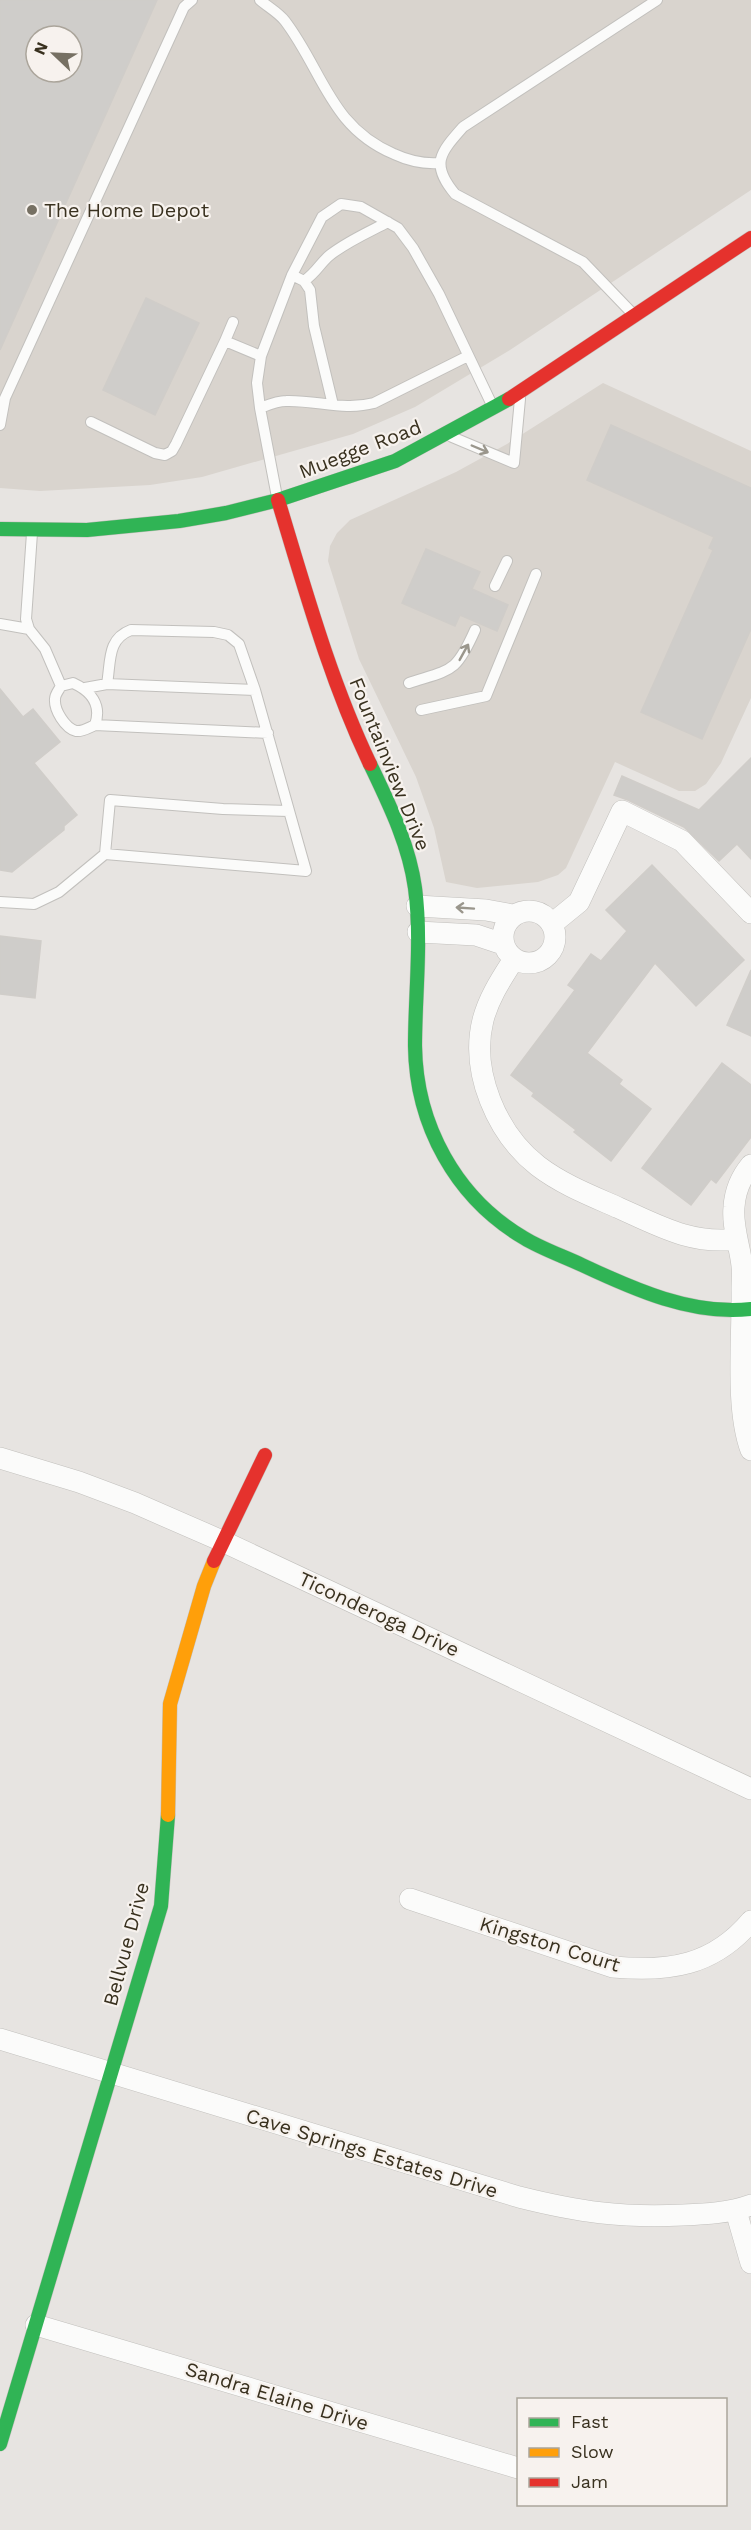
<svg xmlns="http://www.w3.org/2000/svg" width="751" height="2530" font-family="'Work Sans',sans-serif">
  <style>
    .built { fill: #d9d4ce; fill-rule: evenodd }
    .building { fill: #cfcdca; stroke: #d0cdc9; stroke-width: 1.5; fill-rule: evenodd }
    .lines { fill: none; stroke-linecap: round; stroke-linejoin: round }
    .lane-casing { stroke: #c2c0bd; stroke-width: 12 }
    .street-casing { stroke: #c2c0bd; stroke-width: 22 }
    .fast-casing { stroke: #c3bfbb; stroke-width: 15 }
    .slow-casing { stroke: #c3bfbb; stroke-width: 15 }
    .jam-casing { stroke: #c3bfbb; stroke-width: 15 }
    .lane { stroke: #fbfbfa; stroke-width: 10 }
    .street { stroke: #fbfbfa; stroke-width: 21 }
    .fast { stroke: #30b455; stroke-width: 14 }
    .slow { stroke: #ff9f0a; stroke-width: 14 }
    .jam { stroke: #e5322d; stroke-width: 14 }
    .oneway { stroke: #9a968c }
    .poi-dot { fill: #767063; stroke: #f7f2ee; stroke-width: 2 }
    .labels { text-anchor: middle; stroke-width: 4.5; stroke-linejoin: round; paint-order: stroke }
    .poi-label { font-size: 20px; fill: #39311f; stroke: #f7f2ee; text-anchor: start }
    .street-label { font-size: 20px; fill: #39311f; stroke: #f7f2ee }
  </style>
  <rect width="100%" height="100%" fill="#e7e4e1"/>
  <path class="built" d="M0,0H751V190L510,350L415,407L353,434L202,477L150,485L40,491L0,488ZM36,36H72V72H36Z
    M603,383L751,451V698L721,763L706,784L695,791H679L615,762L566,868L558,875L538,882L477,888L446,882L434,828L416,777L359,659L328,561L330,546L337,533L350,520L456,472L507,444Z"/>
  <path class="building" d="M0,0H157L0,350ZM36,36H72V72H36Z
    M146,298L199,323L155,415L103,390Z
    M611,425L751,488V629L702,739L641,712L713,550L709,548L714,537L587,480Z
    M426,549L480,572L472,589L508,605L497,631L460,615L455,626L402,603Z
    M0,689L23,717L33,709L60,742L34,763L77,815L64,826V830L12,872L0,870Z
    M751,758V859L737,844L719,861L684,827L628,800L614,795L622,776L699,810Z
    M652,865L744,960L696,1006L655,963L587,1053L622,1080L619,1084L651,1109L611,1161L574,1132L576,1130L532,1096L534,1093L511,1075L575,990L568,985L591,954L601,961L627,931L606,910Z
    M0,936L41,941L35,998L0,994Z
    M751,970V1036L727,1025Z
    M722,1063L751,1085V1137L716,1183L711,1179L691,1205L642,1168Z"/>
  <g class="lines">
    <defs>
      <path id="lane" d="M260,0C268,7 279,13 285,21C323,71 330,127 394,154C409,161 423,164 439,163
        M292,275L304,281L310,290L314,326L333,405
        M304,281C317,272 320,263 330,255C348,241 369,232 388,222
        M631,312L583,262L455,194C430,164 440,153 463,127L657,0
        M225,341L233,322
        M260,408C268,405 277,401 286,401C317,400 344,411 374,403L468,356
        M91,422L155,453L165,455L172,451L176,444L225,341L261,356
        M0,425L5,398L184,7L192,0
        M452,437L514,463L520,399
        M277,497L260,408L257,383L261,356L292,275L322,217L341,204L361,207L398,228L413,248L439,294L492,405
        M32,533L26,619L29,629L45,649L61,686
        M495,586L507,561
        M0,624L29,629
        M73,683C91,691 102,705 95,725C90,727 83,732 76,731C65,728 54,710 55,699C55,694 59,690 61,686Z
        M409,683C452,669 456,673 475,630
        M107,684L255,690
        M421,710L486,696L536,574
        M95,725L268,733
        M105,854L110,800L223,809L289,811
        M0,902L34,904L59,892L105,854L306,871L255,690L239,644L228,635L214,632L131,630C107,639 111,661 107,684L85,688"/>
      <path id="street" d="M417,906L486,910L513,915
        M503 937a26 26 0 1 1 52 0a26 26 0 1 1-52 0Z
        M552,924L579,902L622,811L682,841L751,913
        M418,932L476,935L503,944
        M514,959C502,978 489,997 483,1020C470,1072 497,1134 538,1166C563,1185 592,1196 619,1208C659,1226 692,1245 737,1239
        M751,1165C741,1177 735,1191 734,1207C732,1227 740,1246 742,1266C743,1273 742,1282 742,1289C743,1335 735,1408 751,1450
        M0,1458L79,1482L135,1503L222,1541L751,1789
        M410,1899L613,1967C669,1972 713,1966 751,1921
        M0,2039L519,2197C579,2212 621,2218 683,2215C706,2214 729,2213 751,2205
        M736,2211L751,2263
        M36,2325L518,2468"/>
      <path id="fast" d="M0,529L87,530L179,521L226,513L278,500L395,461L509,399
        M370,764C389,804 409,844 415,888C422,940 415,994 415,1046C416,1125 456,1198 524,1238C542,1249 563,1256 582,1265C633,1289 693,1316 751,1309
        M0,2444L161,1906L168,1815"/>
      <path id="slow" d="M168,1815L170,1704L204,1586L214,1561"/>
      <path id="jam" d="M509,399L751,238
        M278,500C305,589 330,680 370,764
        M214,1561L265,1455"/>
    </defs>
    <use href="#lane" class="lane-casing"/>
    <use href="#street" class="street-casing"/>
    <use href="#fast" class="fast-casing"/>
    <use href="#slow" class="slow-casing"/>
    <use href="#jam" class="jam-casing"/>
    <use href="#lane" class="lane"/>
    <use href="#street" class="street"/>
    <use href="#fast" class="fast"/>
    <use href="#slow" class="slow"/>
    <use href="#jam" class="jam"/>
  </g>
  <defs><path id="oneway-shaft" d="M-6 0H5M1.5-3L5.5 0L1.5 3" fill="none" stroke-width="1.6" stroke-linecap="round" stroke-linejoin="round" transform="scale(1.5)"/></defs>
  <g class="oneway">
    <use href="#oneway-shaft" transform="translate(480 449) rotate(23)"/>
    <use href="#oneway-shaft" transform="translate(464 652) rotate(-61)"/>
    <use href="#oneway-shaft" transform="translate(465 908) rotate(-176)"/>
  </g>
  <circle class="poi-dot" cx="32" cy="210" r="6"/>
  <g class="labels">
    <g class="poi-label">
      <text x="44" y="217">The Home Depot</text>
    </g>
    <g class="street-label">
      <text transform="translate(360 449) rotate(-21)" y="7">Muegge Road</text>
      <text transform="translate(390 764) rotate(68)" y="7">Fountainview Drive</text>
      <text transform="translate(379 1614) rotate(25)" y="7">Ticonderoga Drive</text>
      <text transform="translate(126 1944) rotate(-75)" y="7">Bellvue Drive</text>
      <text transform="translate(550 1944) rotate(17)" y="7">Kingston Court</text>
      <text transform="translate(372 2153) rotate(17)" y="7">Cave Springs Estates Drive</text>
      <text transform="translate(277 2396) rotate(17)" y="7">Sandra Elaine Drive</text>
    </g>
  </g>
  <rect x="517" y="2398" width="210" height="108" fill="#f7f2ee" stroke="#aba59b" stroke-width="1.5"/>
  <rect x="529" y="2418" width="30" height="9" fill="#30b455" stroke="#aba59b" stroke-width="1.5"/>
  <text x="571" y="2428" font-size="18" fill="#39311f">Fast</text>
  <rect x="529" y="2448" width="30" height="9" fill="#ff9f0a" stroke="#aba59b" stroke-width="1.5"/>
  <text x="571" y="2458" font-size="18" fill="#39311f">Slow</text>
  <rect x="529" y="2478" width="30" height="9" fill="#e5322d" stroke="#aba59b" stroke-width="1.5"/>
  <text x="571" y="2488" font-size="18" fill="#39311f">Jam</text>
  <g transform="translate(54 54) rotate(293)"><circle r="28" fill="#f7f2ee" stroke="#aba59b" stroke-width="1.5"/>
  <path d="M0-4.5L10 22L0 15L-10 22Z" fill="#767063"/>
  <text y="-9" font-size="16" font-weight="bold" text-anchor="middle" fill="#39311f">N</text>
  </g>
</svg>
